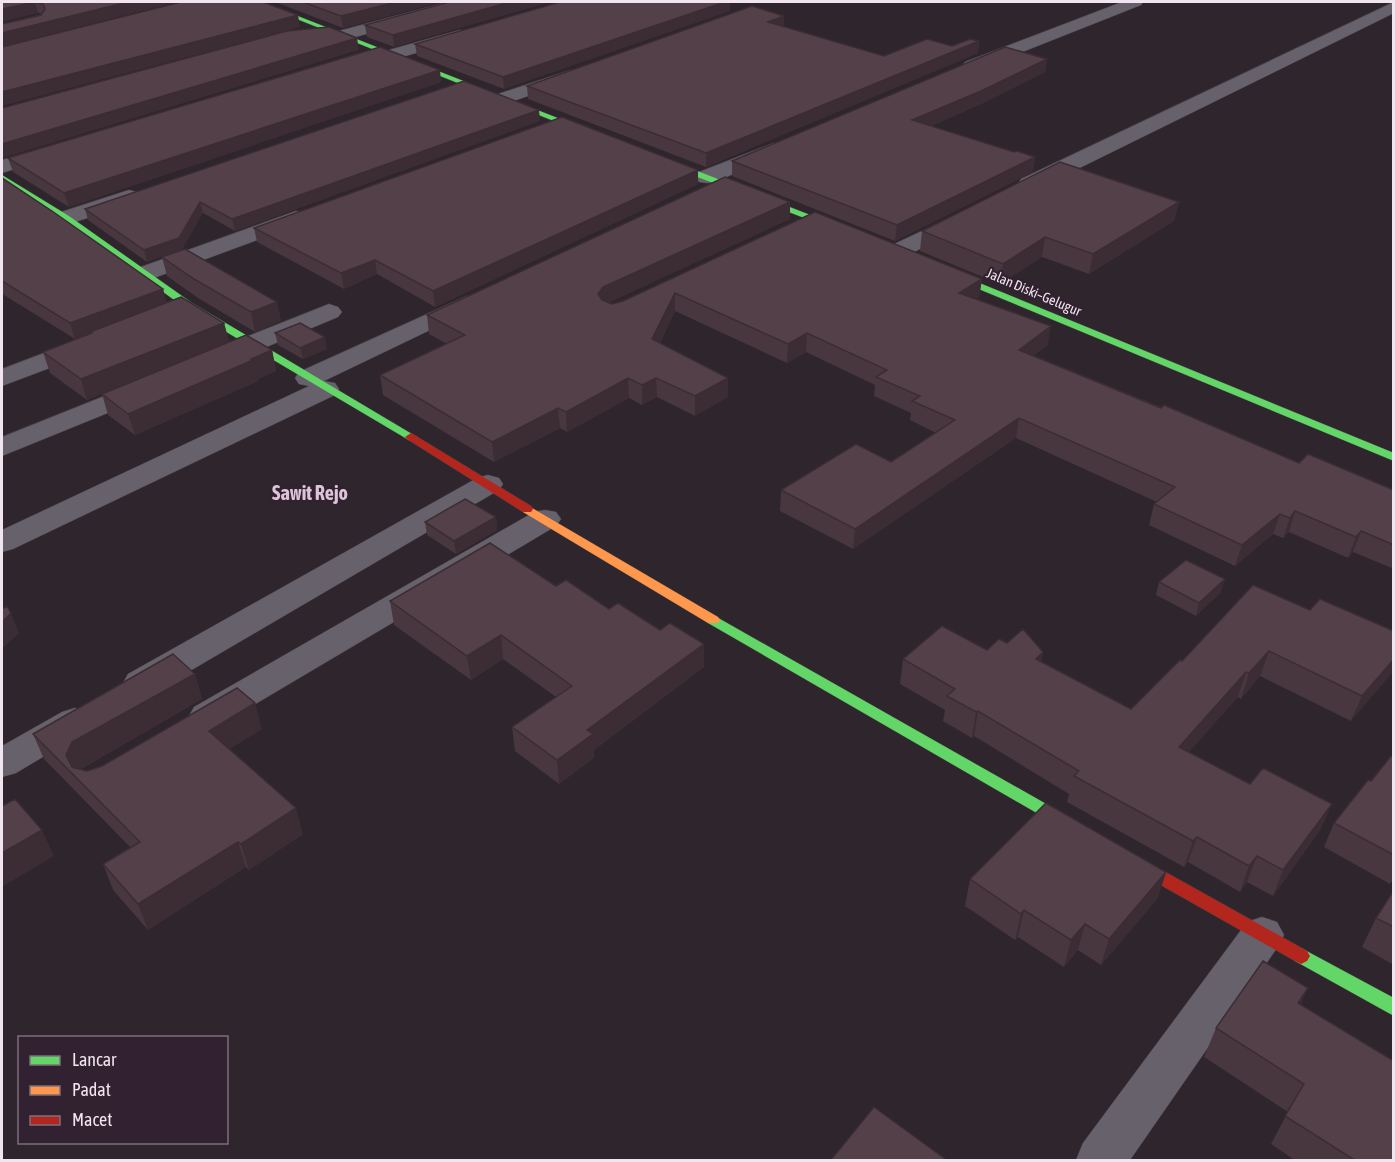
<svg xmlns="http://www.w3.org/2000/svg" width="1395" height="1162" font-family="'Asap Condensed',sans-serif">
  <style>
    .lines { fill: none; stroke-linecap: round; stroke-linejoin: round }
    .street-casing { stroke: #484147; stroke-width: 1 }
    .fast-casing { stroke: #484147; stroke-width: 1 }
    .slow-casing { stroke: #484147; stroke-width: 1 }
    .jam-casing { stroke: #484147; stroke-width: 1 }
    .street { fill: #67616c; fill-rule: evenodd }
    .fast { fill: #63d668; fill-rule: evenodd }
    .slow { fill: #ff974d; fill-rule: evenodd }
    .jam { fill: #b3261e; fill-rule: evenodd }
    .wall { fill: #48373f }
    .shaded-wall { fill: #3b2d33 }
    .building { fill: #544049; stroke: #3b2d33; stroke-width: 1.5 }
    .labels { text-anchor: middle; stroke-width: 4.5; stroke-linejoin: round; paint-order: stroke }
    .far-street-label { font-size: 14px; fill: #f1e5ef; stroke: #322130 }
    .quarter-label { font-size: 20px; font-weight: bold; fill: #dcc5d8; stroke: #322130 }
  </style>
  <rect width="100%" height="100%" fill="#2e252d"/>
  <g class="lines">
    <defs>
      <path id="street" d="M447,2H471L469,5L345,40L339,39L336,35L339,31Z
        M1122,2H1143L1141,5L977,70H965L962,66L965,62Z
        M1394,2V13L1037,189L1029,190L1021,189L1018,184L1021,179Z
        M460,30L466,31L469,35L466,39L395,59L389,58L386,54L389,50Z
        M571,70L577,71L580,75L577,79L505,104L498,102L496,98L498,94Z
        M774,143L781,145L784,149L781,153L715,182L707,183L699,182L696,177L699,172Z
        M54,145L61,147L64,151L61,155L2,173V160Z
        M129,190L137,192L140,197L137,202L66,225L58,223L55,218L58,213Z
        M296,211L304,213L307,218L304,223L154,278L146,280L138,278L134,273L138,268Z
        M962,212L970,214L973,219L970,224L904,257L896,259L888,257L884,252L888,247Z
        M467,296L476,298L479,303L476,308L324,381L335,383L339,389L335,395L13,549L2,552V530L309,386L299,384L295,378L299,372Z
        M329,304L338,307L342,312L338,317L231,362L222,364L213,362L209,356L213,350Z
        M86,337L95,339L99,345L95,351L2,386V369Z
        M147,379L157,381L161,387L157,393L2,456V437Z
        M488,475L499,478L503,484L499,490L154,692L141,695L128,692L123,683L128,674L477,478Z
        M545,510L556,512L561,519L556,526L220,725L207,729L194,725L189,716L194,707L534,512Z
        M75,708L88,712L94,721L88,730L16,773L2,777V746L62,712Z
        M1262,917L1277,922L1284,935L1277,948L1130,1160H1076L1083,1143L1247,922Z"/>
      <path id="fast" d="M254,2H262L601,135L594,137Z
        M653,156H659L854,232L846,234L653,160Z
        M2,175L69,216L192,303L417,437L411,441L407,439L184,307L63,220L2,181Z
        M938,266L1394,453V461L935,271V267Z
        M713,615L1085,826L1087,830L1085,834L1079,836L1073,834L708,623L706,620L708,617Z
        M1301,948L1394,998V1016L1295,961L1292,956L1295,951Z"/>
      <path id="slow" d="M527,505L718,617L720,620L718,623H708L523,512L521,509Z"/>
      <path id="jam" d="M411,433L531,506L533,509L531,512H523L407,439L405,437Z
        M1126,850L1307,951L1310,956L1307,961L1301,964L1295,961L1120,862L1118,857L1120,852Z"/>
    </defs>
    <use href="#street" class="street-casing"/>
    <use href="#fast" class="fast-casing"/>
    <use href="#slow" class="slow-casing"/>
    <use href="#jam" class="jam-casing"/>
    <use href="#street" class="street"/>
    <use href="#fast" class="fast"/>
    <use href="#slow" class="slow"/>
    <use href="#jam" class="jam"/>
  </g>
  <path class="wall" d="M2,2H175L2,46V24L42,14Z
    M275,2H440L343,28Z
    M449,2L394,47L367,37L365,25Z
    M730,11L504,89L417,56L415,44Z
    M784,27L884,56L979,41L978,53L706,167L528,99L527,86Z
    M1047,59L1045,72L979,105L931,126L1014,152L1035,157L1033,172L895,241L732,176V161Z
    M441,82L69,207L13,172L8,158Z
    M540,121L235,231L203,213L147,262L88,220L85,209Z
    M2,178L163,289L166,303L224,323L229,342L87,400L50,373L43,352L90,334V333L75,339L4,295L2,296Z
    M698,184L435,307L377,274L344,289L257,242L254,228Z
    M790,202V219L609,302L612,304L623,301L815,212L982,279L979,297L976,299L1048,345L1033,355L1299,463L1394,490V569L1353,552L1348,558L1289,532L1283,538L1273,534L1235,566L1149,525L1154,504L1157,502L1016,438L853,549L780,511L781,490L891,462L936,433L910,420L911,413L874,396L875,385L806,352L787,363L675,311L660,343L728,378V397L695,416L657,397L642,405L629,398L567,432L560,428L494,462L383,395L380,375L447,344L429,334L427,315Z
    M1179,202L1174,221L1089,274L1042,257L1000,284L920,251L922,231Z
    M162,257L277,302L281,321L255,332L198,298L167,276Z
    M275,333L327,349L303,359L278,345Z
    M272,350L276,371L258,379V381L135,435L108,415L102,394Z
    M496,517L497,530L456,554L427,535L425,522Z
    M1159,582L1221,592L1196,616L1156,595Z
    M556,586L660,630L704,644V667L594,750V758L559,784L515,751L512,727L556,697L503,659L471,680L394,625L390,601Z
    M1310,610L1394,631L1351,721L1260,676L1241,699L1238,697L1189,752L1321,829L1273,896L1247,882L1240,892L1188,862L1184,867L1067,802L1069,794L974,736L972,738L943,721L945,710L900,684L903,659L987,650L1007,643L1043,652L1041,661L1131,709L1182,661Z
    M195,674L202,699L81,769L87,771L262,729L229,749L303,834L249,870L246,867L148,930L113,890L103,864L131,848L44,759L33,734Z
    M1394,757V879L1390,884L1324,847L1334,823L1371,781Z
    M970,879L1158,898L1101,965L1078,950L1064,967L1018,937L1015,940L965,906Z
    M1394,890V965L1362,947L1376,918Z
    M1300,1005L1394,1161H1296L1271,1144L1288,1112L1204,1057L1216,1028Z"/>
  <path class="shaded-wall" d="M35,2L38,13L2,22V9Z
    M128,2H175L2,46V33Z
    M396,2H440L343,28L341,16Z
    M510,2H551L394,47L393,35Z
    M725,2H730V11L504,89L503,77Z
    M298,15L300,27L2,106V92Z
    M784,16V27L768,22Z
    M357,38L359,50L2,158V144Z
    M979,41L978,53L706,167V153Z
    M1047,59L1045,72L979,105L911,135L912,120Z
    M440,70L441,82L69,207L64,193Z
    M539,110L540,121L235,231L232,219Z
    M1035,157L1033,172L895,241L897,225Z
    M698,170V184L435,307L433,291Z
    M200,202L203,213L182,250L147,262L144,250Z
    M790,202V219L604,305L598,294L603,287Z
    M1179,202L1174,221L1089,274L1093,254Z
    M1045,237L1042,257L1000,284L1003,264Z
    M375,260L377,274L344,289L341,273Z
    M982,279L979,297L957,312L959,293Z
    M2,287L4,295L2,296Z
    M163,289L167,304L75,339L70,323Z
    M675,293V311L652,358V339Z
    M277,302L281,321L255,332L251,312Z
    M224,323L229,342L87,400L81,379Z
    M1051,326L1048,345L1016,369L1019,350Z
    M807,333L806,352L787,363L788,344Z
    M325,337L327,349L303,359L300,348Z
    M272,350L276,371L258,379V381L135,435L128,414Z
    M628,378L629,398L567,432L566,412Z
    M656,378L657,397L642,405V385Z
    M728,378V397L695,416V396Z
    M558,408L560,428L494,462L492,442Z
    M1019,418L1016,438L853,549L855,529Z
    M1295,511L1289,532L1283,538L1290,518Z
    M1280,514L1273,534L1235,566L1242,545Z
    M496,517L497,530L456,554L454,541Z
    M1361,531L1353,552L1348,558L1356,537Z
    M1225,579L1221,592L1196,616L1199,603Z
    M11,613L19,633L2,649V622Z
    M501,635L503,659L471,680L467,656Z
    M704,644V667L594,750V758L559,784L557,760L587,730Z
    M1269,651L1260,676L1241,699L1249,673Z
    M1043,652L1038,677L1036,659Z
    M1394,659V671L1351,721L1362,696Z
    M1246,672L1238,697L1171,772L1179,747Z
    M195,674L202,699L82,768L77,778L66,755L72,742Z
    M255,703L262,729L217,757L209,731Z
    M978,711L974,736L972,738L976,712Z
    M1332,804L1321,829L1273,896L1283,870Z
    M296,808L303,834L249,870L241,844Z
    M42,830L54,856L2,887V853Z
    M1197,837L1188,862L1184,867L1193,841Z
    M238,842L246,867L148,930L138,904Z
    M1257,856L1247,882L1240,892L1249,866Z
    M1166,872L1158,898L1101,965L1109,939Z
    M1024,910L1018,937L1015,940L1021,914Z
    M1085,924L1078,950L1064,967L1071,940Z
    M1308,988L1295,1017L1298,1003Z"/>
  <path class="building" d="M2,2H35L2,9Z
    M35,2H128L2,33V24L41,15L45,9L43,4Z
    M181,2H263L298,15L2,92V47Z
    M303,2H396L341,16Z
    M449,2H510L393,35L365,25Z
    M560,2H725L503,77L415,44Z
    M752,6L784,16L768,22L884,56L927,39L952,46L970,39L979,41L706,153L527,86Z
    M329,27L357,38L2,144V108L287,31Z
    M380,47L440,70L64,193L8,158Z
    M1005,47L1047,59L981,91L912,120L1014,152L1017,151L1035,157L897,225L732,161Z
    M464,81L539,110L232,219L200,202L179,238L144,250L85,209Z
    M562,117L698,170L433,291L375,260L341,273L254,228Z
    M1060,162L1179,202L1093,254L1045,237L1003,264L922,231Z
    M725,177L790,202L603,287L598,294L602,300L612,304L623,301L815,212L982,279L959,293L1051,326L1019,350L1161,408L1164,405L1299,463L1308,454L1394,490V545L1361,531L1356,537L1295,511L1290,518L1280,514L1242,545L1154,504L1175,487L1019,418L855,529L781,490L856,444L891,462L955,420L912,401L920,396L876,377L887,370L807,333L788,344L675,293L652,339L728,378L695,396L656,378L642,385L628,378L566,412L558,408L492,442L380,375L465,335L427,315Z
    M2,178L52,211L163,289L70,323L2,281Z
    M185,249L277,302L251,312L194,279L162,257Z
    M181,297L224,323L81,379L43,352L92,333L90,332Z
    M300,323L325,337L300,348L275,333Z
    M246,335L272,350L251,359L253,360L128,414L102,394Z
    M465,499L496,517L454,541L425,522Z
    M490,543L556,586L566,580L609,609L618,603L660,630L670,623L704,644L587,730L593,734L557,760L512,727L572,686L501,635L467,656L390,601Z
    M1186,560L1225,579L1199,603L1159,582Z
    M1253,585L1310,610L1320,599L1394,631V659L1362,696L1269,651L1249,673L1246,672L1179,747L1250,784L1263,768L1332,804L1283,870L1257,856L1249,866L1197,837L1193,841L1074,776L1079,771L978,711L976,712L947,696L955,689L903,659L942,626L987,650L999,639L1007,643L1023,629L1043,652L1036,659L1131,709L1180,660L1182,661Z
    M7,606L11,613L2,622V609Z
    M173,654L195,674L72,742L66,755L72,767L87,771L102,766L237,688L255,703L209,731L296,808L241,844L238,842L138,904L103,864L140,842L33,734Z
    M1391,756L1394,757V855L1334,823L1368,780L1371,781Z
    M15,799L42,830L2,853V806Z
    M1046,803L1166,872L1109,939L1085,924L1071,940L1024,910L1021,914L970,879Z
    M1394,890V927L1376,918Z
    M1263,961L1308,988L1298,1003L1394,1061V1161H1356L1285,1116L1304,1084L1216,1028Z
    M874,1107L948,1161H830Z"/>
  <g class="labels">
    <g class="far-street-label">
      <text transform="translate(1034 292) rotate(23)" y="5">Jalan Diski–Gelugur</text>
    </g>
    <g class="quarter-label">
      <text x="310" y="500">Sawit Rejo</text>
    </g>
  </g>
  <rect width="1395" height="1162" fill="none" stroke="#f1e5ef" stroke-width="6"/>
  <rect x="18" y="1036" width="210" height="108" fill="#322130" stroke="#7e6f7c" stroke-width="1.5"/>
  <rect x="30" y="1056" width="30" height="9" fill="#63d668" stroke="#7e6f7c" stroke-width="1.5"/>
  <text x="72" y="1066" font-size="18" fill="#f1e5ef">Lancar</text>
  <rect x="30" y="1086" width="30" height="9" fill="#ff974d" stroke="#7e6f7c" stroke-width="1.5"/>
  <text x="72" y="1096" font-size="18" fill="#f1e5ef">Padat</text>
  <rect x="30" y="1116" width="30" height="9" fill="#b3261e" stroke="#7e6f7c" stroke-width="1.5"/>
  <text x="72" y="1126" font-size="18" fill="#f1e5ef">Macet</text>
</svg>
